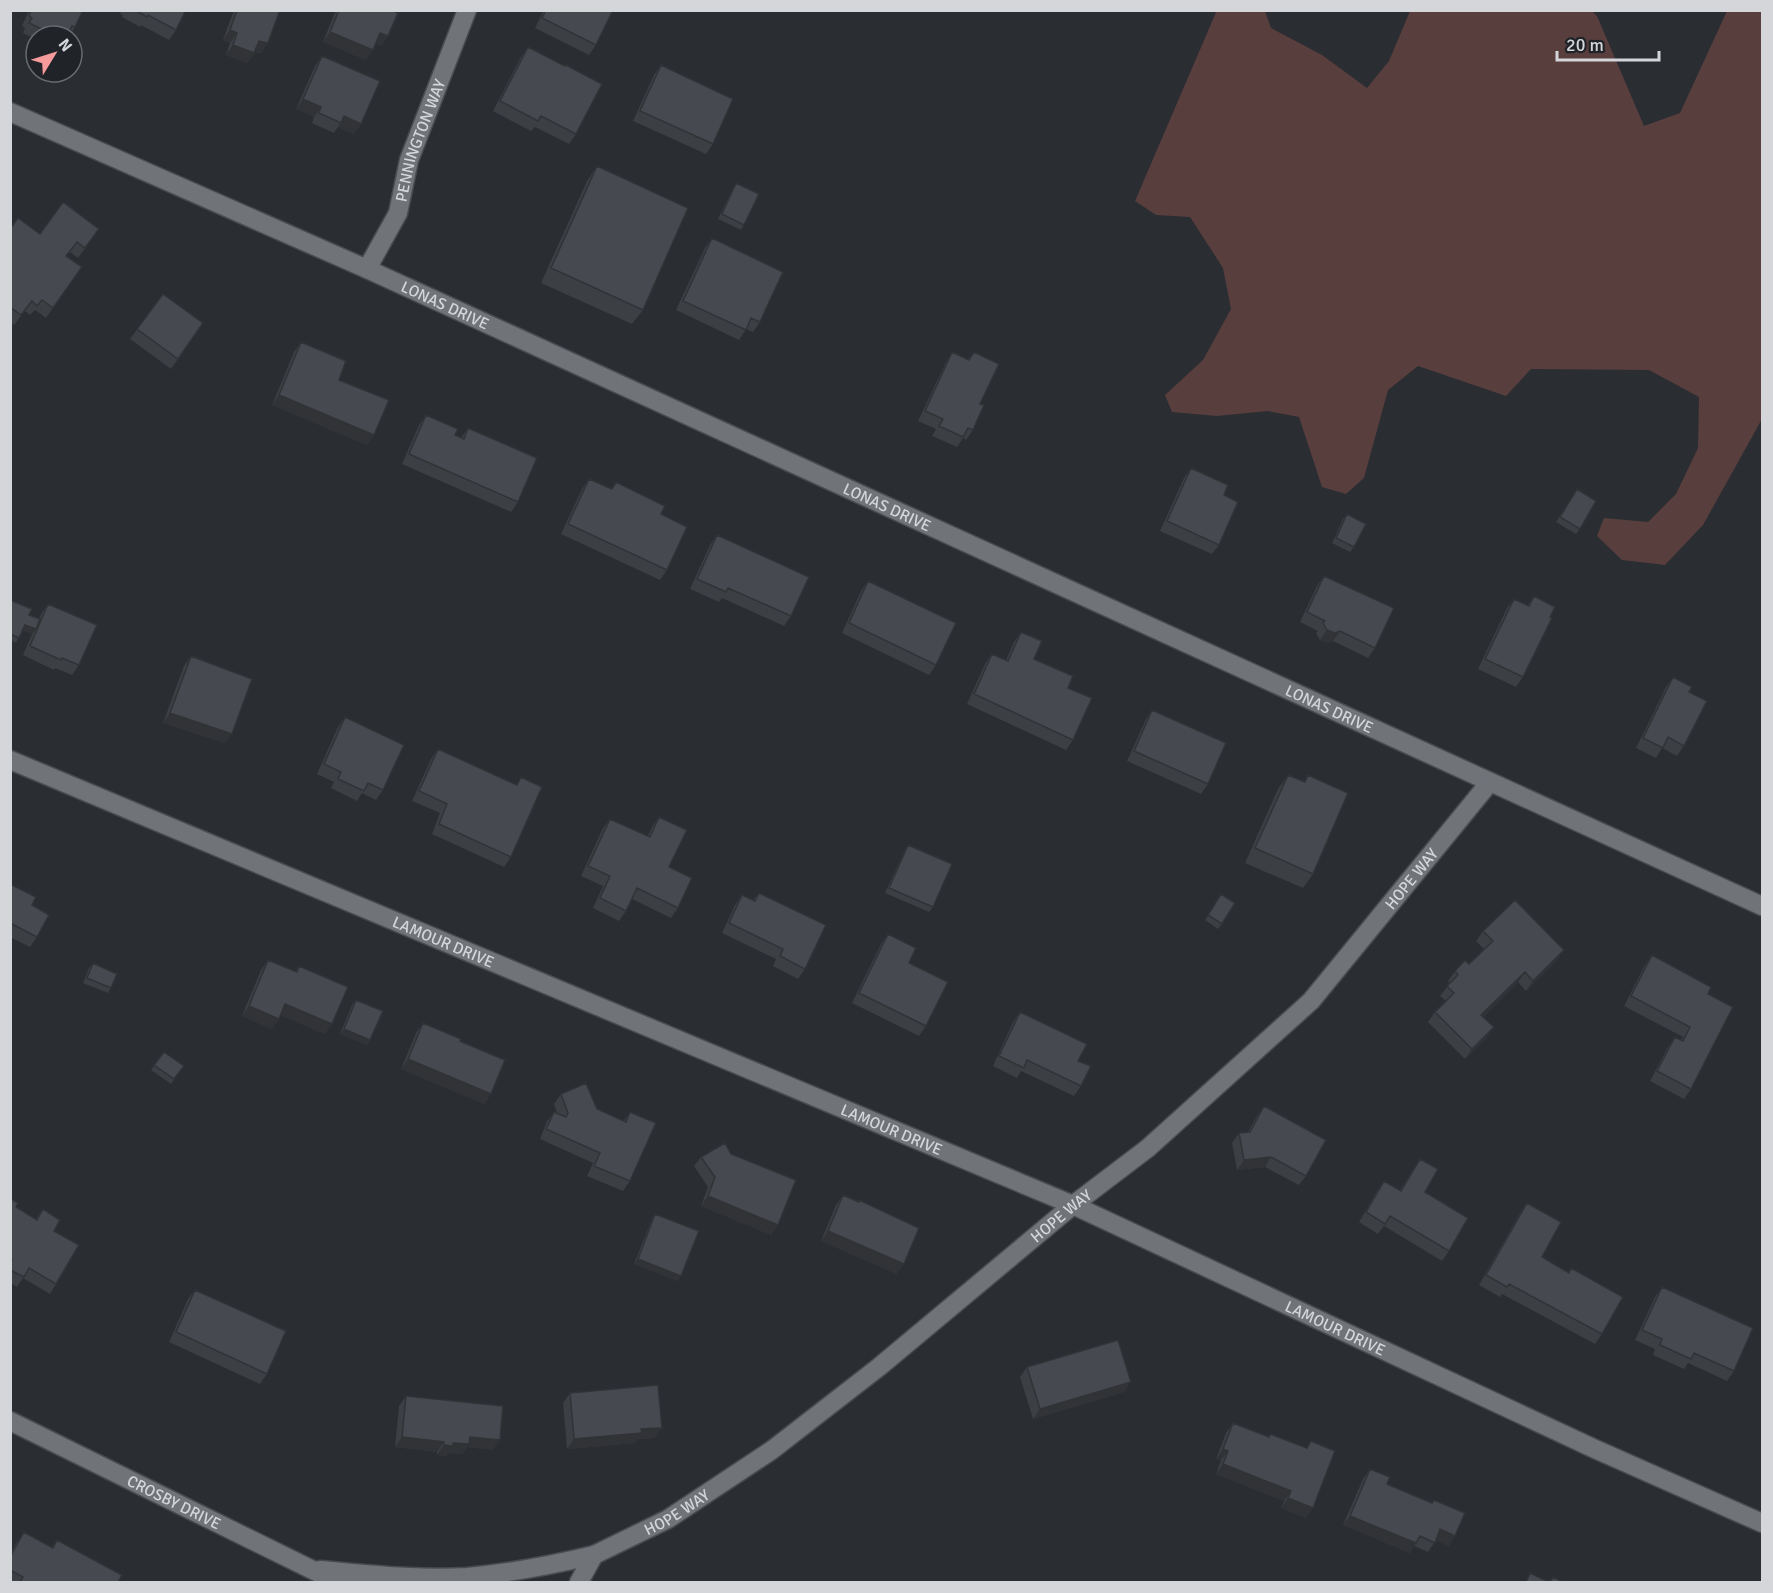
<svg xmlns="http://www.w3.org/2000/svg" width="1773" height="1593" font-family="Signika,sans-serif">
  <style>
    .green { fill: #593e3e }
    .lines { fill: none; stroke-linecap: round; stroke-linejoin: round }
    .minor-casing { stroke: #484b4f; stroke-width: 21 }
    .minor { stroke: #707479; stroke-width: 18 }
    .wall { fill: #3c3f44 }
    .shaded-wall { fill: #313337 }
    .building { fill: #46494f; stroke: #313337; stroke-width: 1.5 }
    .labels { text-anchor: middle; stroke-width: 4.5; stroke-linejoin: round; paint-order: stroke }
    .street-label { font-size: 16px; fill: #d4d6d9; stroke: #202328 }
  </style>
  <rect width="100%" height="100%" fill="#2a2d32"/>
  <path class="green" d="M1217,10L1265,11L1271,28L1322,55L1367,88L1389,61L1410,11H1592L1597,16L1644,126L1680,113L1727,11H1762V419L1703,525L1665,565L1622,560L1597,536L1604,518L1648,522L1676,494L1698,448L1699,397L1649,370L1531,369L1506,396L1418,366L1388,390L1364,478L1346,494L1322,487L1299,417L1268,411L1217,416L1172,412L1165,395L1203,360L1231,309L1223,268L1190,217L1156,215L1135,201Z"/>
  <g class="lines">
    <defs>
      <g id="minor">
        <path id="s1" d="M10,112L367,269L1762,906"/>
        <path id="s2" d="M367,269L398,213L409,160L467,10"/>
        <path id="s3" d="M10,760L1073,1205L1595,1449L1762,1523"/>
        <path id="s4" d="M10,1421L337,1582"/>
        <path d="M320,1570C367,1574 419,1580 467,1577C511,1573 552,1565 594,1555"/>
        <path id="s5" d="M579,1582L594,1555L668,1519L772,1450L879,1367L1073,1205L1148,1148L1311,1001L1490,782"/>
      </g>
    </defs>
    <use href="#minor" class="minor-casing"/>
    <use href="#minor" class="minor"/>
  </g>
  <path class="wall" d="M29,10H83L75,27L69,36H36V39L23,33L25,28L22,26Z
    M122,10H186L176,30L169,40L141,25L140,27L122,17L123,15L120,14Z
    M234,10H280L261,53L255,52L247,63L226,55L230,43L223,40Z
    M336,10H391L382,46L376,44L366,60L323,42Z
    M544,10H613L596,45L589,55L535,28Z
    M528,47L576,134L569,144L535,127L531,131L493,111L521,57Z
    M322,56L361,124L354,134L338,127L334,133L312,123L314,117L296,109L315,66Z
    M661,65L713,144L706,154L633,121L654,75Z
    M597,166L643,310L632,324L541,283L587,181Z
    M736,183L744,225L741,230L718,219L733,188Z
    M10,229L40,234L99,229L78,258L70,252L67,256L82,267L46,318L35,310L30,315L25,311L14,325L10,322Z
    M712,238L760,322L753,332L746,329L739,340L676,310L705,248Z
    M163,294L203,323L171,369L130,339Z
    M301,342L339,380L374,435L367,445L272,405L294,352Z
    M952,352L968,359L974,352L980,404L973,430L966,440L963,438L957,447L932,436L936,429L918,421L946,362Z
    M426,415L455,435L461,438L468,428L518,502L511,512L402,464L419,425Z
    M1191,468L1224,495L1219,545L1212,554L1160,531L1184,478Z
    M589,479L611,489L616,482L661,514L667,570L660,580L561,534L582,489Z
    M1577,489L1580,529L1576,534L1556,522Z
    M1347,514L1354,547L1350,552L1332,543L1343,519Z
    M717,535L791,616L784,626L722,598L719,602L690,589L710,545Z
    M1324,576L1375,648L1368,658L1333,641L1328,643L1320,640L1316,633L1318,631L1300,622L1317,586Z
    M868,581L936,665L929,675L842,633L861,591Z
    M1534,596L1550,617L1523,677L1516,687L1478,669L1507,608L1514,599L1528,605Z
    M10,600L29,615L39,619L41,614L48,604L79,665L72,675L55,668L54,670L23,655L32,634L22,630L16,643L10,640Z
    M1021,632L1034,659L1068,688L1073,740L1066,750L967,704L985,664L992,654L1006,660L1014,642Z
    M191,656L232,734L225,743L163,723L184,666Z
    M1673,677L1689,692L1684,746L1677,756L1662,748L1656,758L1636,748L1666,687Z
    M1152,710L1208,784L1201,794L1127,761L1146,719Z
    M345,717L383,790L376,800L362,793L357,801L331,788L334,782L317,774L338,727Z
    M438,749L516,785L521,777L511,857L504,867L432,834L440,813L412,801L431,759Z
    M1288,775L1304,782L1308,775L1313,874L1303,888L1245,863L1278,789Z
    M659,817L678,908L671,918L632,899L626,911L619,921L593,908L603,886L581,876L603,828L610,819L648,836L652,827Z
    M908,845L933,907L929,912L885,893L905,850Z
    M10,884L37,937L30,947L10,937Z
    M759,893L805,969L798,979L773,966L776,959L722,933L735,905L742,895L753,900Z
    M1221,894L1222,924L1218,929L1205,920Z
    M1483,931L1557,960L1526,991L1518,982L1483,1017L1487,1037L1465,1059L1428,1022L1435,1012L1446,1001L1440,996L1450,983L1448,981L1455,971L1469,964L1484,949L1476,941Z
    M888,934L909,963L926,1026L919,1036L852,1003L881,944Z
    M1652,955L1708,994L1691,1089L1684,1099L1650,1081L1668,1047L1675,1037L1681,1040L1683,1037L1624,1006L1645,965Z
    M268,960L296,971L299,966L325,1034L280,1015L272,1029L242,1016L261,970Z
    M93,963L111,988L108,993L83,983L89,968Z
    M356,1000L370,1040L367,1045L340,1034L352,1005Z
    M1020,1012L1081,1086L1074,1096L1021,1071L1017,1078L993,1066L1013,1022Z
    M423,1023L460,1041L491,1094L484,1104L401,1069L416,1033Z
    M164,1052L184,1066L171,1084L151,1070Z
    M561,1094L624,1121L630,1112V1181L623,1191L587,1176L593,1163L540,1139L547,1121L554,1112L557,1113L554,1104Z
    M1264,1106L1306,1176L1299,1185L1265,1167L1237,1170L1232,1143L1239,1133L1248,1132L1257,1116Z
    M731,1154L778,1225L771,1235L701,1206L708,1187L694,1166L701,1157Z
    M1420,1159L1425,1192L1449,1251L1442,1261L1384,1226L1378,1234L1359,1222L1377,1191L1384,1181L1400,1190Z
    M843,1195L897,1274L821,1241L836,1205Z
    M10,1198L16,1207L36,1219L43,1209L54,1231L56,1284L50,1294L23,1278L17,1287L10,1283Z
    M1527,1203L1542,1257L1568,1272L1571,1268L1602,1334L1595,1344L1502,1294L1500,1297L1479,1285L1520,1213Z
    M655,1214L681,1276L678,1281L634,1264L652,1219Z
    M1662,1287L1734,1371L1727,1381L1688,1363L1684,1369L1653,1355L1655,1349L1635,1340L1655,1297Z
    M195,1290L267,1374L260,1384L169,1342L188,1299Z
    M1027,1367L1124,1392L1033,1419L1020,1377Z
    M570,1393L655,1438L637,1439L635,1443L567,1449L563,1403Z
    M406,1396L493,1450L467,1447L462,1454L448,1453L446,1456L437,1455V1452L395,1447L399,1406Z
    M1233,1423L1268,1436L1306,1448L1311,1441L1306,1518L1281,1508L1284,1501L1216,1474L1221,1460L1216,1459L1226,1433Z
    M1370,1469L1387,1484L1432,1503L1434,1500L1455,1536L1449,1546L1436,1540L1428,1552L1414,1546L1410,1553L1343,1525L1363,1479Z
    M24,1532L52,1547L57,1540L118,1582H10V1554L17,1542Z"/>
  <path class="shaded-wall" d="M230,30L237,33L230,43L223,40Z
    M330,32L373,50L366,60L323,42Z
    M380,33L388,36L382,46L373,43Z
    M259,41L268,43L261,53L252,51Z
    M233,45L254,53L247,63L226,55Z
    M303,99L321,107L314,117L296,109Z
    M344,116L361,124L354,134L338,127Z
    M279,395L374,435L367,445L272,405Z
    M25,625L36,629L32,634L21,630Z
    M1327,630L1340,631L1333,641L1328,643L1320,640Z
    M170,713L232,734L225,743L163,723Z
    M1564,950L1557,960L1526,991L1533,981Z
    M1525,972L1518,982L1474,1025L1481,1015Z
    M285,1004L332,1024L325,1034L278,1014Z
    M249,1006L279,1019L272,1029L242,1016Z
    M1494,1027L1487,1037L1465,1059L1472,1049Z
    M344,1029L370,1040L367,1045L340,1034Z
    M408,1059L491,1094L484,1104L401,1069Z
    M1271,1157L1265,1167L1237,1170L1244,1160Z
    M708,1196L778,1225L771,1235L701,1206Z
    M828,1231L904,1264L897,1274L821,1241Z
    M638,1259L681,1276L678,1281L634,1264Z
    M1131,1382L1124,1392L1033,1419L1040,1409Z
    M662,1428L655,1438L637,1439L635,1443L567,1449L574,1439L641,1429Z
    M402,1437L444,1442L437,1452L395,1447Z
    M470,1437L500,1440L493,1450L467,1447L462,1454L448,1453L446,1456L437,1455L444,1445Z
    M1223,1449L1228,1451L1221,1460L1216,1459Z
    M1223,1464L1291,1491L1284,1501L1216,1474Z
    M1288,1498L1313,1508L1306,1518L1281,1508Z
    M1350,1516L1416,1543L1410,1553L1343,1525Z
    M1440,1529L1455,1536L1449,1546L1434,1539Z"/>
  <path class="building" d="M31,10H83L75,27L72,26L67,36H57L29,23L32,18L29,16Z
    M135,10H186L176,30L148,15L147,17Z
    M237,10H280L268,43L259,41L254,53L233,45L237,33L230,30Z
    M339,10H391L398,13L388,36L380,33L373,50L330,32Z
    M546,10H613L596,45L542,18Z
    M528,47L565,66L566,65L602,84L576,134L541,116L538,121L500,101Z
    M322,56L380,81L361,124L344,116L341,123L319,113L321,107L303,99Z
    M661,65L733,99L713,144L640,111Z
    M597,166L688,208L643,310L551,268Z
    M736,183L759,194L744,225L722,214Z
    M63,202L99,229L85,248L77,242L66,256L82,267L53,308L42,300L37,306L32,301L21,315L10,307V229L18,218L40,234Z
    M712,238L783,272L760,322L751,318L746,330L683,301Z
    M163,294L203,323L178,359L137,329Z
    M301,342L346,361L339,380L389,400L374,435L279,395Z
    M952,352L969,360L974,352L999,364L980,404L984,405L973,430L968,428L963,437L939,426L943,419L925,411Z
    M426,415L458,429L455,435L464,439L468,428L537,458L518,502L409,454Z
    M1191,468L1228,485L1224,495L1238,502L1219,545L1167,521Z
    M589,479L612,489L616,482L665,506L661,514L687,527L667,570L568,524Z
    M1577,489L1596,501L1580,529L1560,517Z
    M1347,514L1366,524L1354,547L1336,538Z
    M717,535L809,577L791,616L728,588L726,592L697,579Z
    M1324,576L1394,608L1375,648L1340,631L1335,633L1327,630L1323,623L1325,621L1307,612Z
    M868,581L956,623L936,665L849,623Z
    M1534,596L1555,607L1550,617L1552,618L1523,677L1485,659L1514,599L1529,606Z
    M10,600L32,609L29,615L40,619L36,629L25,625L19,638L10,634Z
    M48,604L97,625L79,665L62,658L61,660L30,646Z
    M1021,632L1042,641L1034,659L1073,676L1068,688L1092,698L1073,740L974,694L992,654L1008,661Z
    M191,656L252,679L232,734L170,713Z
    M1673,677L1692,687L1689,692L1707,701L1684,746L1668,737L1663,748L1643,738Z
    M1152,710L1226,743L1208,784L1134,751Z
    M345,717L404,745L383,790L368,783L364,791L338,779L341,772L324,764Z
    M438,749L517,785L521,777L542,787L511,857L439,824L447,804L419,791Z
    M1288,775L1305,782L1308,775L1348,793L1313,874L1255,848Z
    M659,817L687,830L669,867L692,878L678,908L637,888L626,911L600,898L610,876L588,866L610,819L650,837Z
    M908,845L952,864L933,907L889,888Z
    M10,884L36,897L32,905L49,915L37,937L10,923Z
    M759,893L826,925L805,969L780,956L783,949L729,923L742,895L755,901Z
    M1221,894L1235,903L1222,924L1208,915Z
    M1515,900L1564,950L1533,981L1525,972L1481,1015L1494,1027L1472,1049L1435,1012L1454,993L1447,986L1458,975L1455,971L1465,960L1469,964L1493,941L1483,931Z
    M888,934L916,948L909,963L948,982L926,1026L859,993Z
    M1652,955L1711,987L1708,994L1733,1007L1691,1089L1657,1071L1675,1037L1683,1041L1690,1027L1631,996Z
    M268,960L297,972L299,966L348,987L332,1024L285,1004L279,1019L249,1006Z
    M93,963L117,974L111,988L87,978Z
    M356,1000L383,1011L370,1040L344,1029Z
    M1020,1012L1087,1044L1078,1061L1091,1066L1081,1086L1027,1060L1024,1068L999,1056Z
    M423,1023L461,1039L460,1041L505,1060L491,1094L408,1059Z
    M164,1052L184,1066L174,1079L154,1065Z
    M586,1083L597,1109L626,1122L630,1112L656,1123L630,1181L594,1166L600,1153L546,1129L554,1112L566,1117L568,1113L561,1094Z
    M1264,1106L1326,1140L1306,1176L1271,1157L1244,1160L1239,1133L1250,1132Z
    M725,1143L731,1154L796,1180L778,1225L708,1196L715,1177L701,1157Z
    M1420,1159L1438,1169L1425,1192L1468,1218L1449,1251L1390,1216L1385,1224L1366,1212L1384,1181L1401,1191Z
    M843,1195L859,1202V1200L919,1228L904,1264L828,1231Z
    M10,1198L18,1203L16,1207L37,1220L43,1209L60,1220L54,1231L79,1245L56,1284L29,1268L24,1277L10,1270V1262L12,1260L10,1259Z
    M1527,1203L1561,1222L1542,1257L1569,1273L1571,1268L1623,1297L1602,1334L1509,1284L1507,1287L1486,1275Z
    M655,1214L699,1231L681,1276L638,1259Z
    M1662,1287L1753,1328L1734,1371L1694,1353L1691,1359L1660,1345L1662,1339L1642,1330Z
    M195,1290L286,1331L267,1374L176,1332Z
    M1118,1340L1131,1382L1040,1409L1027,1367Z
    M658,1385L662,1428L641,1429L642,1433L574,1439L570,1393Z
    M406,1396L503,1406L500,1440L470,1437L469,1444L453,1443V1446L444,1445V1442L402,1437Z
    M1233,1423L1269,1437L1270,1434L1307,1448L1311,1441L1335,1451L1313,1508L1288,1498L1291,1491L1223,1464L1228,1451L1223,1449Z
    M1370,1469L1390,1477L1387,1484L1432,1503L1434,1500L1465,1513L1455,1536L1440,1529L1435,1543L1420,1536L1416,1543L1350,1516Z
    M24,1532L53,1548L57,1540L122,1575L118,1582H20L23,1577L10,1570V1557Z
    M1530,1573L1549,1582H1526Z
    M1553,1577L1563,1582H1550Z"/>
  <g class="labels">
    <g class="street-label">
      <text dy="6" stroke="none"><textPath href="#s2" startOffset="140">PENNINGTON WAY</textPath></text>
      <text dy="6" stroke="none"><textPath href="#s1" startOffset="476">LONAS DRIVE</textPath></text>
      <text dy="6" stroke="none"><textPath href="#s1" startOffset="962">LONAS DRIVE</textPath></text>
      <text dy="6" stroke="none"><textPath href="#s1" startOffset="1448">LONAS DRIVE</textPath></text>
      <text dy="6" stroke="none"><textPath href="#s5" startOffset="1098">HOPE WAY</textPath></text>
      <text dy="6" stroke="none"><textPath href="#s3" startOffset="470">LAMOUR DRIVE</textPath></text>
      <text dy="6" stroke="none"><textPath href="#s3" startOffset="956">LAMOUR DRIVE</textPath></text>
      <text dy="6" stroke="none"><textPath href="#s5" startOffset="610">HOPE WAY</textPath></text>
      <text dy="6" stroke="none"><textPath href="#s3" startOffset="1442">LAMOUR DRIVE</textPath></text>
      <text dy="6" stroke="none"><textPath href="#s4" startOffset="183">CROSBY DRIVE</textPath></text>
      <text dy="6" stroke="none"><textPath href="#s5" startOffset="124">HOPE WAY</textPath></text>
    </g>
  </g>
  <rect width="1773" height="1593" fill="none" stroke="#d4d6d9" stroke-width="24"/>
  <g transform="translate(54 54) rotate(52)"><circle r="28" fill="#202328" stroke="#686b6f" stroke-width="1.5"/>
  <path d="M0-4.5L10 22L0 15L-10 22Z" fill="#f59b9b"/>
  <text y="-9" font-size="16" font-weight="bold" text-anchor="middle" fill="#d4d6d9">N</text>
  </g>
  <path d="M1557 51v9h102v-9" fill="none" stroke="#d4d6d9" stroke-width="3"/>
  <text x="1566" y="51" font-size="18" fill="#d4d6d9" stroke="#202328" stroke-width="4.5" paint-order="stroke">20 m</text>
</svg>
